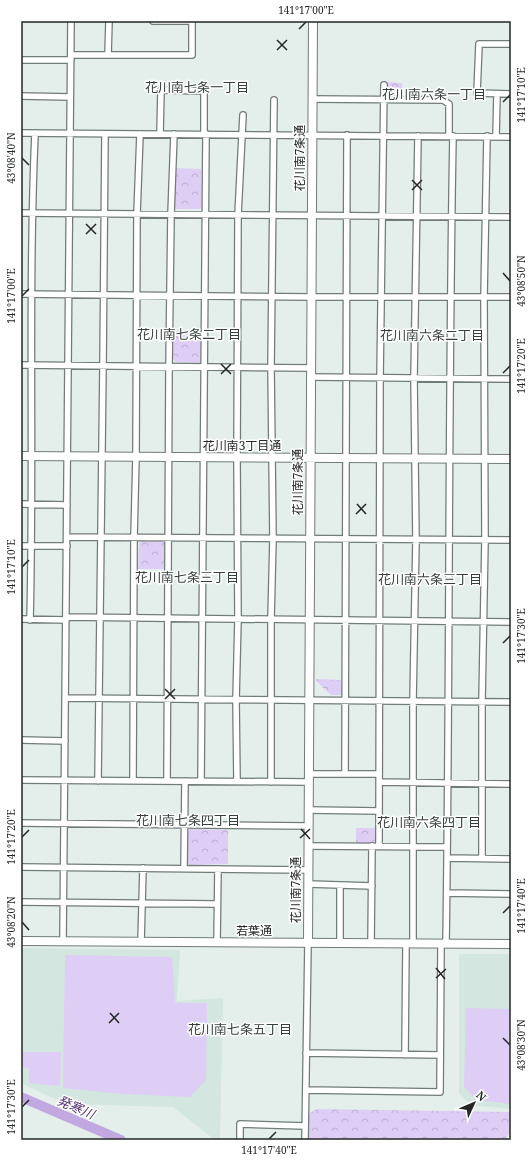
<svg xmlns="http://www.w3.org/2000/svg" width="532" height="1161" font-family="'Noto Serif','Noto Sans JP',serif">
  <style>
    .built { fill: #d3e6df }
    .forest { fill: url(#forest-crowns) }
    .pitch { fill: #decdf4 }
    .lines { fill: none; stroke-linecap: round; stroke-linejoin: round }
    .river { stroke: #c2a8e1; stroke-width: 10 }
    .street-casing { stroke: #717b78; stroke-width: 8 }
    .secondary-casing { stroke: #717b78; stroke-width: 10 }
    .street { stroke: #fff; stroke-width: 5.5 }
    .secondary { stroke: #fff; stroke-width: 8 }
    .ticks { fill: none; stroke: #232726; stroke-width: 1.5 }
    .labels { text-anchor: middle; stroke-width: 3; stroke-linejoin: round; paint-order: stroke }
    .street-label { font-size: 12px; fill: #232726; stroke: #fff }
    .neighbourhood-label { font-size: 13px; fill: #363f3c; stroke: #fff }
    .water-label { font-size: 13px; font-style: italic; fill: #522f72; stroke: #fff }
    .neatline { fill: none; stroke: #232726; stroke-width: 1.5 }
    .ticks-label { font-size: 10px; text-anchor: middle; fill: #232726 }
  </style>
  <defs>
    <pattern id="forest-crowns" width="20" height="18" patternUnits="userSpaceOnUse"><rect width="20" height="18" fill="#decdf4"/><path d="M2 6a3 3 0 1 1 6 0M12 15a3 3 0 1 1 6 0" fill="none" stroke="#beb0d1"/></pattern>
  </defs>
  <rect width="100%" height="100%" fill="#e4efeb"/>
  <path class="built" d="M21,948L180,950L177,1001L223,998L220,1140H215L173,1107L69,1104L48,1096L21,1083Z
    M459,954H511V1109L471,1105L459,1093Z"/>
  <path class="forest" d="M388,82L402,83V97L390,96L388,95Z
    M175,168L201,169L202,207L200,209H177L175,208Z
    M174,330L201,331V361L199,363L176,362L173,359Z
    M142,541L163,542L166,544L165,569H138L139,544Z
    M316,679L341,680L342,693L340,695H331L316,681Z
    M356,828H375V841L373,843H356Z
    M190,829L228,830V864L190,865L187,863L188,831Z
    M317,1109L511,1112V1132L504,1140H307L308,1114Z"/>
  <path class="pitch" d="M65,955L172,957L175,1003H207L206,1080L190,1097L122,1094L63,1088Z
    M466,1008L511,1009V1104L477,1100L464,1087Z
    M21,1052H61L60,1086L29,1083V1068L21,1067Z"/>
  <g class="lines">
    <path class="river" d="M21,1097L121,1140"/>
    <defs>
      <path id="street" d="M153,21H192
        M511,44H479L477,93L511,94
        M71,55H192V21
        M108,55L109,21
        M21,60H71
        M21,96L70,97
        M312,99L443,100L449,104V136
        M21,133L511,137
        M160,134L161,90L204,91V134
        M496,137L497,94
        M21,213L511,217
        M21,294L311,297H511
        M21,365L311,368
        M311,377L511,379
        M21,504L67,505
        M67,537L511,540
        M21,546H67
        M66,617L511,622
        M21,619L66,620
        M30,620C34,457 28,295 35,133
        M65,698L511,702
        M21,740L65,741
        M309,774H379
        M345,774L347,135
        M21,780L308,782
        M98,781L103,366L105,134
        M133,781L134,537L136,457L137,214L140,134
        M167,781L169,367L171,214L174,134
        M201,781L206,134
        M237,781L236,700L238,619L237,458L238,215L243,115
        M271,782V619L273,539L271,367L274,100
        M379,782L511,784
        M308,810L379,811
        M21,823L308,826
        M308,846L447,847
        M379,846L380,378L384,85
        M447,858L511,859
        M482,858V701L485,540L484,297L487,136
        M21,867L308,870
        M184,868L185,781
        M308,884L372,886
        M340,885V943
        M447,893L511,894
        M21,902L216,904
        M63,941L71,21
        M141,942L143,868
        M217,942L218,869
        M371,944L372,846
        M413,944V701L416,540L414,378L418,136
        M446,944C450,675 448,405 453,136
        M306,1053L440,1055
        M405,1055L406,944
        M306,1090L440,1092L441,944
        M240,1140V1124L305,1126
        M305,1140L308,943"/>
      <path id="secondary" d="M21,456L511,459
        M21,941L511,944
        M308,943L313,21"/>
    </defs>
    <use href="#street" class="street-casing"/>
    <use href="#secondary" class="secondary-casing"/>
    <use href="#street" class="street"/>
    <use href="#secondary" class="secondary"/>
  </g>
  <path class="ticks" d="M299,29L306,22M277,40L287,50M277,50L287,40M503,102L510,95M22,158L29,165M412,180L422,190M412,190L422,180M86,224L96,234M86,234L96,224M503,273L510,281M22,296L29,289M221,364L231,374M503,373L510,366M221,374L231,364M357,504L366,514M356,514L366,504M22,567L29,560M503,643L510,636M165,689L175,699M165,699L175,689M301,829L310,839M22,837L29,830M300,838L310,829M503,913L510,906M22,922L29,930M436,968L445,979M436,978L446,969M110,1013L119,1023M109,1023L119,1013M503,1038L510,1045M22,1107L29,1100M269,1139L276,1132"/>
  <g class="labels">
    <g class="street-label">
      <text transform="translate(300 158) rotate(-90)" y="4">花川南7条通</text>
      <text x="242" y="450">花川南3丁目通</text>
      <text transform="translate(298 482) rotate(-90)" y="4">花川南7条通</text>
      <text transform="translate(296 890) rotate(-90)" y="4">花川南7条通</text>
      <text x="254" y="935">若葉通</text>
    </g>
    <g class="neighbourhood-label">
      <text x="197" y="92">花川南七条一丁目</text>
      <text x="434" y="99">花川南六条一丁目</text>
      <text x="189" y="339">花川南七条二丁目</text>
      <text x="432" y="340">花川南六条二丁目</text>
      <text x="187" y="582">花川南七条三丁目</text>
      <text x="430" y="584">花川南六条三丁目</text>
      <text x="188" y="825">花川南七条四丁目</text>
      <text x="429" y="827">花川南六条四丁目</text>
      <text x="240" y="1034">花川南七条五丁目</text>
    </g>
    <g class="water-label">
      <text transform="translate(76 1107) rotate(23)" y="5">発寒川</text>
    </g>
  </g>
  <rect width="532" height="1161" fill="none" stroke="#ffffff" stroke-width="44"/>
  <g transform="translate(474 1103) rotate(46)" stroke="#ffffff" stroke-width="3" paint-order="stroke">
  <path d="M0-3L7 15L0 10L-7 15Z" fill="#232726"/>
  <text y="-6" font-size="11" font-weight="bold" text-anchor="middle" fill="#232726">N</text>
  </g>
  <rect x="22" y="22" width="488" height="1117" class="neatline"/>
  <g class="ticks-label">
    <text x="306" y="14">141°17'00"E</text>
    <text transform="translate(521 95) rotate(-90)" y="4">141°17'10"E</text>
    <text transform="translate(11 158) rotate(-90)" y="4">43°08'40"N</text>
    <text transform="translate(521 281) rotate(-90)" y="4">43°08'50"N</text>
    <text transform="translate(11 296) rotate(-90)" y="4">141°17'00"E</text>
    <text transform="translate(521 366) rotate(-90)" y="4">141°17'20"E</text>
    <text transform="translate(11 567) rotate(-90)" y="4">141°17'10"E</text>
    <text transform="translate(521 636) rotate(-90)" y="4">141°17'30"E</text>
    <text transform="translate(11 837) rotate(-90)" y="4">141°17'20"E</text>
    <text transform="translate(521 906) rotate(-90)" y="4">141°17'40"E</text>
    <text transform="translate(11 922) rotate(-90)" y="4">43°08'20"N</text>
    <text transform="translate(521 1045) rotate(-90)" y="4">43°08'30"N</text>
    <text transform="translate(11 1107) rotate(-90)" y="4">141°17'30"E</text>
    <text x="269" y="1154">141°17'40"E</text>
  </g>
</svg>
